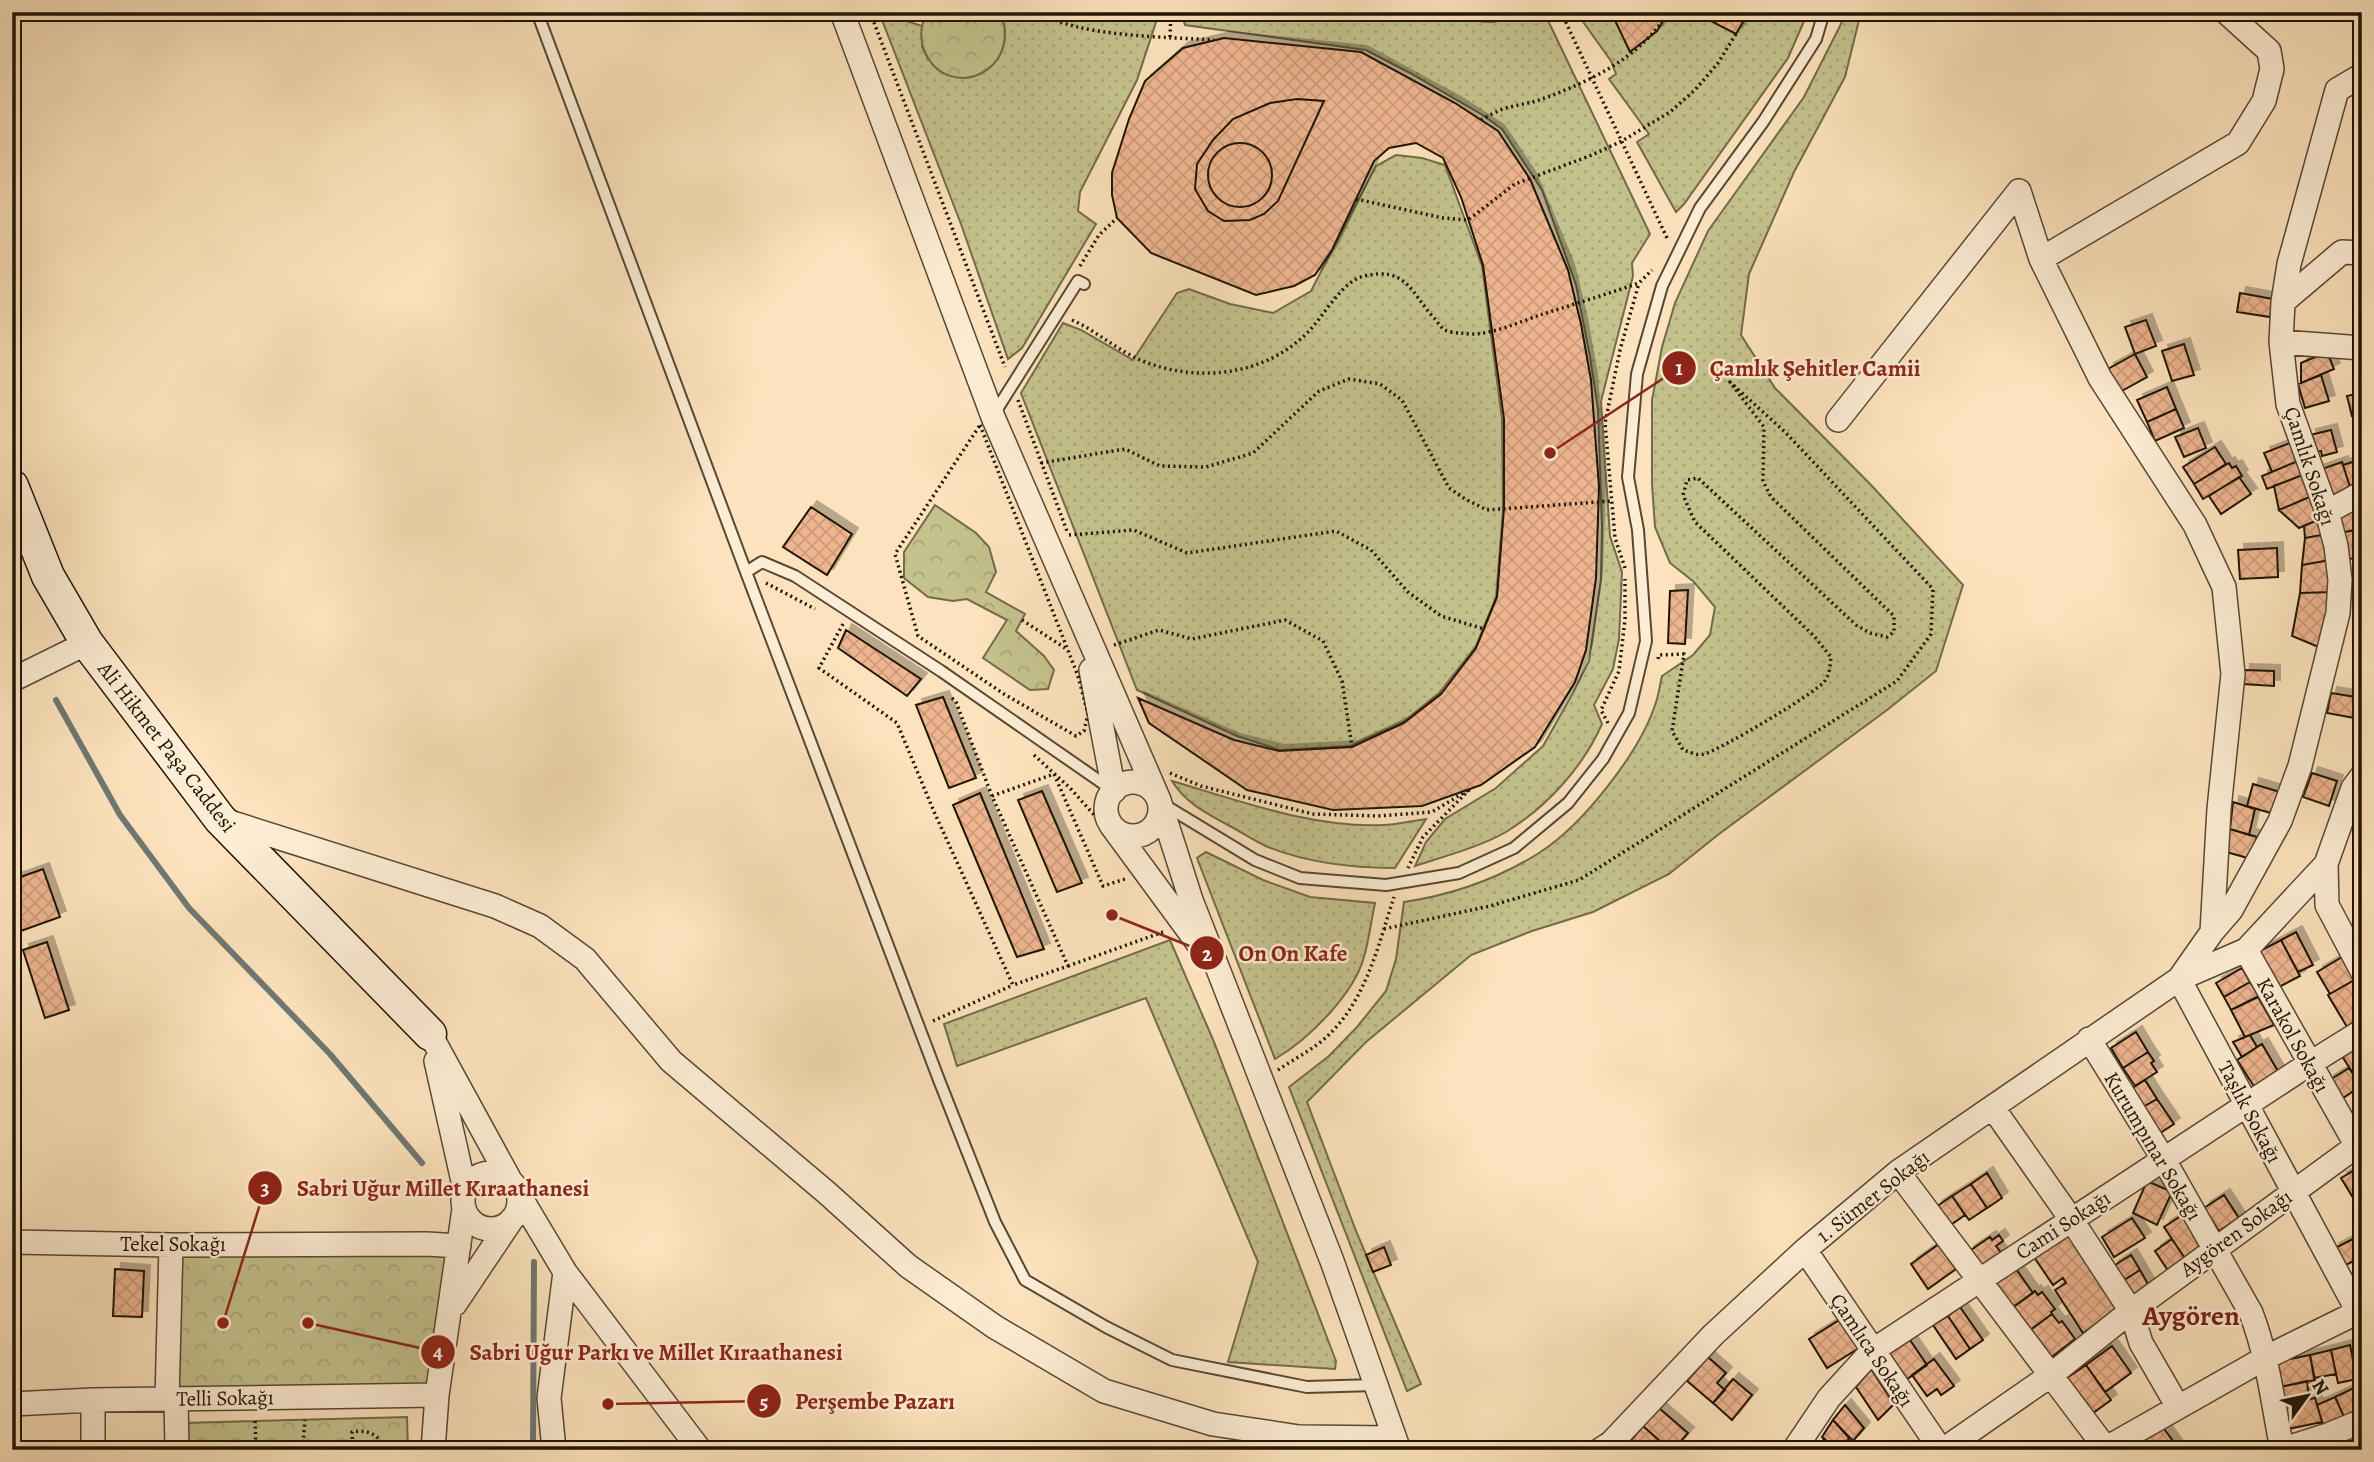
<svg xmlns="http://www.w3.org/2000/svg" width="2374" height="1462" font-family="Alegreya,serif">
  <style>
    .grass { fill: url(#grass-dots); stroke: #726b4a; stroke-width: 2 }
    .park { fill: url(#park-crowns); stroke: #726b4a; stroke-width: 2 }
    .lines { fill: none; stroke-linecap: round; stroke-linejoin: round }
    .stream { stroke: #6e7873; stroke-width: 6 }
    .building { fill: url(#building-cross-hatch); stroke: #1f1406; stroke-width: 2; filter: url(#shadow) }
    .service-casing { stroke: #564834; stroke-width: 14 }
    .minor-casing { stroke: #564834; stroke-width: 26 }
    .secondary-casing { stroke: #1f1406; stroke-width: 35 }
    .path { stroke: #1f1406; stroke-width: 3.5; stroke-dasharray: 2 3.5; stroke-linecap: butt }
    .service { stroke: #fdedd4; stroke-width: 10 }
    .minor { stroke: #fdedd4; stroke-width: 23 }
    .secondary { stroke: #fdedd4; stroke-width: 32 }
    .labels { text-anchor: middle; stroke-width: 5; stroke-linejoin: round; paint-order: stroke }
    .street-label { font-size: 21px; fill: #1f1406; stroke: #fdedd4 }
    .district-label { font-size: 28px; font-weight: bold; fill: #7a1f14; stroke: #fdedd4 }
    .leader { fill: none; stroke: #8f2418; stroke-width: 2.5 }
    .callout-dot { fill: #8f2418; stroke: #fdedd4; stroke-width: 2.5 }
    .mark-label { font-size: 21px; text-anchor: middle; font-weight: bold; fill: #fff }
    .callout-label { font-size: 23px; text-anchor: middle; font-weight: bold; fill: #8f2418; stroke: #fdedd4; stroke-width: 5; stroke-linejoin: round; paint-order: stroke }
  </style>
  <defs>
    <pattern id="grass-dots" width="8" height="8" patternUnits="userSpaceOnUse" patternTransform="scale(1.75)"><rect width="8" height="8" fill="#c4c28d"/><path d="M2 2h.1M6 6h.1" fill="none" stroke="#a8a678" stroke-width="1.8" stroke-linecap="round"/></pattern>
    <pattern id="park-crowns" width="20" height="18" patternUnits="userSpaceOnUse" patternTransform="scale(1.75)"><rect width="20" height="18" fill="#c4c28d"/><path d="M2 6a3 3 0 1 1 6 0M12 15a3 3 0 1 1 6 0" fill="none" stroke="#a8a678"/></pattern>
    <pattern id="building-cross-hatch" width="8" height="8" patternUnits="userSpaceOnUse" patternTransform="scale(1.75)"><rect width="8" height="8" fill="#eeb58f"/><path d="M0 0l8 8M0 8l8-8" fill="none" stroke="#cc9b7a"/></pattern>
    <filter id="shadow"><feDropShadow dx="6" dy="-6" stdDeviation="0" flood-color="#0004"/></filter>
  </defs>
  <rect width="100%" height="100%" fill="#fce3bd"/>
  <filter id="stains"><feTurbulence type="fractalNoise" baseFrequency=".00286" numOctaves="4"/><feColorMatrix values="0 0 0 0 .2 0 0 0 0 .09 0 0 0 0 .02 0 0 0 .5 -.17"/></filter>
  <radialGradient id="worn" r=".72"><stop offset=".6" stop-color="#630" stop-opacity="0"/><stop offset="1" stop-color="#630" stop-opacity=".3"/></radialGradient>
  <path class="grass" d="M879,12L922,26V47L928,59L980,74C1004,60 1011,38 1000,12H1158L1157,19L1137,80L1080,192L1078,211L1096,224L1022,348L1008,359L961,224Z
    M1181,12H1378L1488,22C1510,22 1524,12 1544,12L1650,234L1632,263L1633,276L1601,401L1610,536L1622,572L1619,639L1613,669L1594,705L1602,724C1583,767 1547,807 1506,832C1482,846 1443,857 1415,866L1426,842L1445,819L1496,788L1543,746L1573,693L1589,661L1601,579L1602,527L1598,409L1590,357L1576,285L1542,190L1502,129L1481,114L1410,73L1366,50L1185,25Z
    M1576,12H1808L1788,58L1684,204L1676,212L1637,142L1649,134L1609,79L1616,74L1611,61Z
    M1844,12H1861L1845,77L1794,172L1749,274L1741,335L1775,388L1872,486L1963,585L1936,671L1887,710L1719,834L1669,874L1593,912L1532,931L1471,955L1366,1042L1307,1102L1356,1231L1421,1384L1407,1391L1289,1087L1329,1056L1357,1027L1386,991L1396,959L1404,902C1451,895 1499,878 1539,853C1583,825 1641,751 1656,702C1659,693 1660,684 1662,676L1693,655L1710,635L1715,607L1694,582L1670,563L1655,527L1652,484V400L1662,347L1675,303L1708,231L1804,97L1841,24Z
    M1396,155L1422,158L1445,165L1482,266L1502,419L1503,510L1496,597L1476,646L1439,693L1403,722L1350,746L1280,750L1237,736L1137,690L1021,393L1063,323L1081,330L1133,360L1177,293L1189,289L1230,304L1273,313L1311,291L1376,166Z
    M1172,781C1240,801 1312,828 1383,825C1397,825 1412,821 1426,819L1395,868C1352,868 1308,863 1268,847C1254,841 1240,831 1226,824C1204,812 1185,802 1172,781Z
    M1206,852L1263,880L1310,897L1375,903C1371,921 1369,940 1364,957C1354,994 1308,1040 1275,1059L1197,858Z
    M1170,940L1214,1042L1336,1361L1335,1369L1228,1362L1258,1262L1146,998L957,1066L944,1024Z"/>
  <path class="park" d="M927,12H1000C1024,72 949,102 926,54C919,40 920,26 927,12Z
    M935,505L976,533L989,547L996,572L986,592L1025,614L1016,631L1044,656L1054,670L1048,689L1030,690L983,658L1007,620L967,599L953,601L928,597L904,578V552Z
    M171,1245L458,1251L437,1395L167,1399Z
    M407,1417L408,1450H185L184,1423Z"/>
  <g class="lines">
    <path class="stream" d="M56,700L120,815L189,908L330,1054L422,1163
      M533,1450L534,1262"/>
  </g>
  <path class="building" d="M1611,12H1668L1657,31L1630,52Z
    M1699,12H1749L1736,34L1699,15Z
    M1224,38L1361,52L1455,103L1498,131L1530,179L1568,270L1581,324L1591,380L1599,487L1596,578L1586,650L1575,682L1535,747L1481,785L1422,806L1333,810L1247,790L1149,723L1138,698L1234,740L1279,751L1352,747L1404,723L1441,694L1476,648L1497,597L1504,508V419L1483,265L1461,197L1443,158L1416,143L1389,148L1374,161L1332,250L1315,275L1294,286L1256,295L1151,253L1117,218L1112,195V173L1129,119L1145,81L1183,48Z
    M1297,99L1324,101L1278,201L1264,214L1250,220L1224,221L1208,211L1195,189L1197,164L1213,140L1233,119L1270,103Z
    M1208 175a32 32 0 1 1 64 0a32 32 0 1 1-64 0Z
    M2240,293L2273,299L2270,317L2237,312Z
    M2146,320L2156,346L2135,354L2125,327Z
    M2184,344L2194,375L2172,381L2162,351Z
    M2327,352L2334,369L2301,383V363Z
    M2135,354L2147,377L2120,392L2108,369Z
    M2321,375L2329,401L2305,408L2298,384Z
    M2167,387L2176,409L2147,422L2137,400Z
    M2361,393L2362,414L2352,416L2347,396Z
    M2176,409L2184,428L2155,441L2147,422Z
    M2198,428L2206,448L2184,457L2175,437Z
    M2331,430L2337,452L2322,456L2321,451L2314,452L2310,435Z
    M2290,443L2300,460L2272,472L2264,453Z
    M2215,447L2226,464L2194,484L2183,467Z
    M2362,459V486L2351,490L2343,465Z
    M2300,460L2305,474L2267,489L2262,476Z
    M2342,462L2351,490L2329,499L2319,470Z
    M2229,463L2232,468L2236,466L2242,476L2203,499L2194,484Z
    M2305,474L2314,495L2279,510L2274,486Z
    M2239,477L2251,494L2221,514L2209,496Z
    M2314,495L2322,518L2299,528L2279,510Z
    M2356,500L2359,512H2362V529L2339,533L2335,516Z
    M811,507L852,534L827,575L783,547Z
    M2322,518L2327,534L2305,538L2304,526Z
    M2360,529L2362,558L2344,559L2339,533Z
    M2327,534L2330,560L2302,565L2305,538Z
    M2277,548L2278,577L2240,579L2238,550Z
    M2330,560L2332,592L2300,593L2302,565Z
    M1688,590L1685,644L1668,643L1670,591Z
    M2332,592L2321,648L2292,636L2300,593Z
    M846,630L921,679L907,696L838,648Z
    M2244,670L2274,671V686L2243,684Z
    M2331,693L2362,698L2360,719L2327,713Z
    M943,697L976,778L949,788L916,705Z
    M2312,773L2337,781L2329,806L2303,797Z
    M2253,784L2280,792L2274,814L2247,806Z
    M1042,791L1082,883L1057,892L1018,800Z
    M980,793L1044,949L1017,957L953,805Z
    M2233,802L2255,809L2249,835L2230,829Z
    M2230,829L2257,837L2251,859L2223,851Z
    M43,869L60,917L18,932L12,915V880Z
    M2357,885H2362V914H2356Z
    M2356,914H2362V939H2358Z
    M2296,932L2313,965L2298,972L2281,940Z
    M2281,940L2300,976L2277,988L2258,952Z
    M47,942L69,1010L45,1018L23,950Z
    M2342,957L2356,979L2330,994L2317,972Z
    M2242,968L2250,982L2224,997L2216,983Z
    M2356,979L2362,990V1018L2347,1027L2328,995Z
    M2250,982L2259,996L2231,1010L2224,997Z
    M2258,997L2274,1025L2245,1037L2231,1010Z
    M2136,1032L2148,1052L2123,1068L2111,1048Z
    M2250,1035L2257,1047L2242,1057L2233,1042Z
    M2262,1044L2279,1073L2255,1088L2237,1060Z
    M2359,1044L2362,1048L2361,1086L2342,1056Z
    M2148,1052L2154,1061L2151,1063L2157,1072L2135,1086L2123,1068Z
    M2349,1068L2361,1086L2340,1100L2328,1081Z
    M2145,1080L2157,1099L2143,1107L2131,1089Z
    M2157,1099L2174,1124L2160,1133L2143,1107Z
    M2358,1168L2362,1174V1197L2355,1201L2341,1178Z
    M1987,1173L2002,1198L1987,1208L1971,1184Z
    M2147,1181L2172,1192L2157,1225L2133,1213Z
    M1971,1184L1987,1208L1969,1220L1952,1196Z
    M2224,1195L2239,1218L2219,1231L2204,1208Z
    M1952,1196L1965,1215L1949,1226L1936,1207Z
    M2362,1207V1223L2355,1210Z
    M2184,1214L2206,1247L2186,1260L2164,1227Z
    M2132,1218L2145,1238L2114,1257L2102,1237Z
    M2362,1230V1246L2355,1234Z
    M2070,1233L2120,1309L2083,1333L2055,1290L2066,1283L2063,1278L2053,1285L2034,1257Z
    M1999,1235L2003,1241L1996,1246L2003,1255L1981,1270L1968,1252L1990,1237L1992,1240Z
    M2357,1237L2362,1246V1257L2342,1267L2333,1249Z
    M2172,1239L2186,1260L2169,1272L2155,1251Z
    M1939,1244L1956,1269L1928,1289L1911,1264Z
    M1384,1247L1391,1265L1373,1272L1366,1255Z
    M2131,1255L2140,1270L2121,1282L2112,1267Z
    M115,1269L144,1271L142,1317L113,1316Z
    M2016,1269L2033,1293L2012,1308L1994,1284Z
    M2140,1270L2149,1286L2131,1297L2121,1282Z
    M2362,1271V1295L2350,1277Z
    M2035,1291L2038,1295L2042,1292L2055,1309L2051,1312L2052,1314L2029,1331L2012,1308Z
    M1960,1307L1983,1340L1970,1349L1948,1316Z
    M2052,1314L2059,1323L2062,1321L2075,1339L2049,1359L2029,1331Z
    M1948,1316L1970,1349L1956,1359L1933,1325Z
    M1841,1319L1859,1348L1827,1368L1809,1339Z
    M1910,1340L1927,1365L1903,1382L1885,1356Z
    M2350,1345L2357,1379L2338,1383L2331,1350Z
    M2112,1346L2131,1373L2105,1392L2086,1365Z
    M2331,1350L2336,1374L2314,1378L2310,1355Z
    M2310,1355L2315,1380L2280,1387L2275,1362Z
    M1708,1357L1726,1373L1717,1383L1725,1390L1713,1403L1687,1381Z
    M1934,1359L1954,1386L1941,1395L1937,1389L1927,1396L1912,1375Z
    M2362,1359V1382L2358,1383L2354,1364Z
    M2086,1365L2111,1400L2093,1413L2067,1378Z
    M1871,1369L1894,1404L1878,1420L1856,1387Z
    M1733,1379L1752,1395L1732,1420L1713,1403Z
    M2307,1381L2309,1399L2283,1405L2280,1387Z
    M2356,1387L2362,1400V1410L2345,1419L2335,1397Z
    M2335,1397L2345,1419L2324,1428L2317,1405Z
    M2315,1398L2322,1422L2288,1429L2283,1405Z
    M1845,1405L1864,1428L1853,1441L1833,1420Z
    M1659,1408L1688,1433L1673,1450H1670L1643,1426Z
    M1833,1420L1849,1438L1842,1450H1838L1822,1437Z
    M1643,1426L1663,1444L1658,1450H1633L1627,1445Z
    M2162,1426L2178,1448L2176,1450H2151L2143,1440Z
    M2358,1435L2362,1450H2345L2341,1440Z
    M1824,1439L1838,1450H1816Z
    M2143,1440L2151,1450H2126Z
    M2341,1440L2345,1450H2327L2325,1446Z"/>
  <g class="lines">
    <defs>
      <path id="service" d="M537,12L746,572L939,1080L995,1222L1025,1280L1106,1327L1172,1360L1307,1387L1375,1385
        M994,414L1078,281L1084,284
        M746,572L762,562L795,576L941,671L1111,789
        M1166,806L1255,860L1300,878L1386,885L1459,873L1514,848L1568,803L1603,759L1629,713L1646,641L1638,530L1628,477L1637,374L1662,286L1700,208L1763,122L1816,39L1824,12"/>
      <path id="minor" d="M842,12L993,417L1159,800L1191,900L1332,1261L1399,1450
        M2041,259L2238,143L2264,101L2272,69L2269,51L2226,12
        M2283,302L2342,252L2362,253
        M2281,342L2362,348
        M1838,420L2019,191L2041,259L2100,378L2195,525L2224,587L2233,674L2219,809L2212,932L2179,979
        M2327,512L2362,493
        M1091,670L1114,791
        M12,680L87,643
        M1106 809a27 27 0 1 1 54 0a27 27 0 1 1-54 0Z
        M223,820L495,906L540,926L585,959L671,1061L827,1193L908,1266L995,1327L1104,1391L1213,1424L1299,1437L1393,1438
        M1111,825L1200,946
        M2326,864L2327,905L2362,971
        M2212,932L2231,910L2280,821L2300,766L2338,613L2340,580L2336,546L2327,512L2288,404L2281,342L2283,302L2289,264L2337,90L2359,77H2362
        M2246,950L2362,1155
        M2179,979L2362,1319
        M430,1034L511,1182
        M2089,1039L2164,1160L2251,1313C2268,1357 2273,1404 2282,1449
        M436,1061L465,1190
        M1993,1108L2071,1219L2131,1311L2141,1343L2178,1407
        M1898,1172L2107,1450
        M463 1201a28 28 0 1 1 56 0a28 28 0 1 1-56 0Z
        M516,1190L565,1272L700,1450
        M12,1242L171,1245L427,1244L459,1246
        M1805,1250L1941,1450
        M455,1304L512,1219
        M167,1399L171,1245
        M176,1399L177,1450
        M93,1400V1450
        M12,1404L93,1400L437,1395
        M433,1450L437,1395L464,1209
        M554,1450L549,1398L565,1272
        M1600,1450L1611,1443L1713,1335L1805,1250L1898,1172L2179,979L2246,950L2326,864L2353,788L2362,776
        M1794,1450L1829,1398L1872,1351L2309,1064L2362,1031
        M1943,1450L2051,1375L2131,1311L2362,1142
        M2103,1450L2265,1358L2362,1310
        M2281,1450L2328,1435L2362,1421"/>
      <path id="secondary" d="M12,486L48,576L87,643L220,819L430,1034"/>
    </defs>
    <use href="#service" class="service-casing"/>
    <use href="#minor" class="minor-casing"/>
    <use href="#secondary" class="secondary-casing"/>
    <path class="path" d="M870,12L1005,367
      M906,12L923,20
      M1041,12C1073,37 1172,37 1214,40
      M1459,12L1499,15L1509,12
      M1561,12L1667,238L1666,241
      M1170,37L1171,12
      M1481,120C1490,115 1500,109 1510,107C1521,104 1532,103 1542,99C1589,82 1642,57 1668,12
      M1356,199L1443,218L1468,220L1515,184L1592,155L1622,141L1670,112L1695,90L1718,63L1736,34
      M1080,266L1099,235L1117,218
      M1072,320C1097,331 1119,352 1145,362C1200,383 1266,375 1308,332C1324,316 1342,281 1364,276C1407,266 1411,293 1434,318C1437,321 1441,328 1445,330C1449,332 1456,333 1461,333C1487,338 1518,322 1543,314C1575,304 1607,294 1639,283L1652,270
      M1018,400L1067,531
      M980,425L1078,676L1088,714L1084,731L1076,736L1004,694L918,636L895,554Z
      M1041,463L1125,449L1160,466L1206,467L1253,453L1319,391L1349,379L1380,384L1402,400L1449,488L1465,499L1487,510L1612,501
      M1069,535L1134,530L1187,553L1336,531L1371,550L1408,592L1441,616L1484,629
      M1625,568L1615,538L1605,423L1620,350L1639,283
      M766,583L815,609
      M1022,620L1065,648
      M843,624L819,668L897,723L935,814L1013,985L1068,966L992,796L1054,774L1103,886L1125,879
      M1114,645L1159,630L1192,639L1285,620L1323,641L1342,681L1352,747
      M952,698L956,702L992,796
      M1608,723L1601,710L1619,671L1625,619V579
      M1034,755L1070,788L1095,816
      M1170,773L1201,786L1313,814L1378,816L1432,812L1470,789L1423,837L1408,868
      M1384,929L1490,906L1579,880L1897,681L1931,634L1933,589L1785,432L1730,382L1764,427L1763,481L1771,497L1894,616V632L1887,637L1870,633L1856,625L1698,478L1687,480L1683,495L1695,522L1814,636L1831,657C1830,665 1830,675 1824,682C1814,694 1720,750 1704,754C1697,756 1690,752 1683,750L1672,731L1684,654L1659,655L1658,659
      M1068,966L1163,932
      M933,1021L1013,985
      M1278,1070C1291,1061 1306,1053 1318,1044C1364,1009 1377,949 1394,897
      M255,1421L256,1447
      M303,1443L305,1420
      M220,1450L256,1448
      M288,1450C297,1441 307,1443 317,1450
      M353,1450L352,1432C369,1429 379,1435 386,1450"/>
    <use href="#service" class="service"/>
    <use href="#minor" class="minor"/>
    <use href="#secondary" class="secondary"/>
  </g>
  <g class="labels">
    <g class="street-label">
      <text transform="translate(2310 466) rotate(72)" y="7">Çamlık Sokağı</text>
      <text transform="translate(167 747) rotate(52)" y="7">Ali Hikmet Paşa Caddesi</text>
      <text transform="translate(2293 1035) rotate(61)" y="7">Karakol Sokağı</text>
      <text transform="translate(2250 1112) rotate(62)" y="7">Taşlık Sokağı</text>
      <text transform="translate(2153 1146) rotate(59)" y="7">Kurumpınar Sokağı</text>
      <text transform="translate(1873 1196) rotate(-38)" y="7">1. Sümer Sokağı</text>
      <text transform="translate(2063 1225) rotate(-33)" y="7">Cami Sokağı</text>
      <text transform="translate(2236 1233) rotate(-36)" y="7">Aygören Sokağı</text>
      <text x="173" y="1251">Tekel Sokağı</text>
      <text transform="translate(1872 1350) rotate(56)" y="7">Çamlıca Sokağı</text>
      <text transform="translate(225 1398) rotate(-1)" y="7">Telli Sokağı</text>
    </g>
    <g class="district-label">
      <text x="2191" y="1325">Aygören</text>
    </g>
  </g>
  <path class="leader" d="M1550 453L1679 368M1112 915L1207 953M223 1323L265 1188M308 1323L438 1352M608 1404L764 1401"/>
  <g class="callout-dot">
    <circle cx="1550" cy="453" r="7"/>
    <circle cx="1112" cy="915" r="7"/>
    <circle cx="223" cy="1323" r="7"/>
    <circle cx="308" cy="1323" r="7"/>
    <circle cx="608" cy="1404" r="7"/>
    <circle cx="1679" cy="368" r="18"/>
    <circle cx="1207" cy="953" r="18"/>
    <circle cx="265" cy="1188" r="18"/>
    <circle cx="438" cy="1352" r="18"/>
    <circle cx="764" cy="1401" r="18"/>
  </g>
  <g class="mark-label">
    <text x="1679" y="375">1</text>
    <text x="1207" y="961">2</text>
    <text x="265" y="1195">3</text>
    <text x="438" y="1359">4</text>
    <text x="764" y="1409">5</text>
  </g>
  <g class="callout-label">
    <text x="1815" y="376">Çamlık Şehitler Camii</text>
    <text x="1293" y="961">On On Kafe</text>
    <text x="443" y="1196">Sabri Uğur Millet Kıraathanesi</text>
    <text x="656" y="1360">Sabri Uğur Parkı ve Millet Kıraathanesi</text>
    <text x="875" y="1409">Perşembe Pazarı</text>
  </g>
  <rect width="2374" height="1462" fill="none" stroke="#fce3bd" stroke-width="42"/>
  <rect x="14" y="14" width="2346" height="1434" fill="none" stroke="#1f1406" stroke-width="3.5"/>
  <rect x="21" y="21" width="2332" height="1420" fill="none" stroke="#1f1406" stroke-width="2"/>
  <g transform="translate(2307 1396) rotate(57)" stroke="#fdedd4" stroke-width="5" paint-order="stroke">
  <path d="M0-5L12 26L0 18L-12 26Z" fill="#1f1406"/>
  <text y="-10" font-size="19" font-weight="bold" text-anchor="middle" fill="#1f1406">N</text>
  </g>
  <rect width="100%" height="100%" filter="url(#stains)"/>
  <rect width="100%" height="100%" fill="url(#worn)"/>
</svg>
